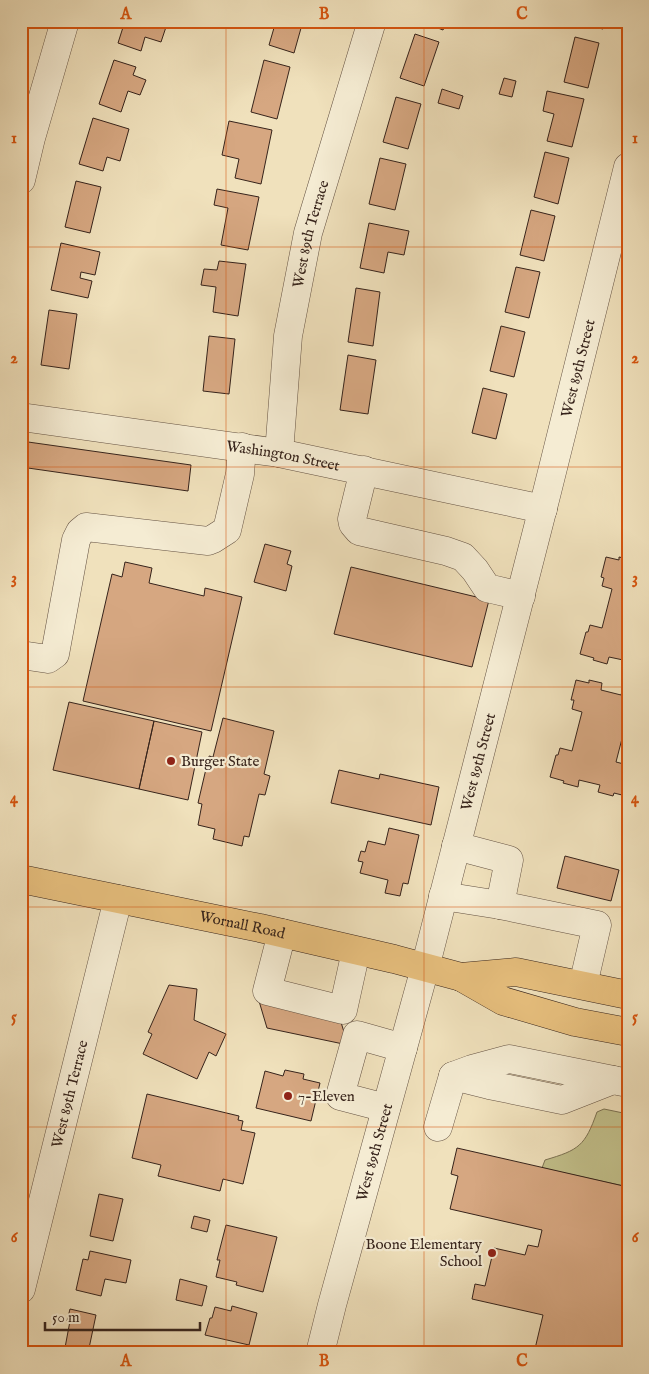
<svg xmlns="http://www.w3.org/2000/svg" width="649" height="1374" font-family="'IM FELL English',serif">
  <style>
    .green { fill: #c2c08b; stroke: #7c7253 }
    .building { fill: #d6a781; stroke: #36231b }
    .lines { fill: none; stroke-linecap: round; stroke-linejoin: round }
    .minor-casing { stroke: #645243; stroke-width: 29 }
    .major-casing { stroke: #36231b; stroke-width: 29 }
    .minor { stroke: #f5ecd3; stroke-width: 28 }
    .major { stroke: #e8c07e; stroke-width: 28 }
    .grid { fill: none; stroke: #d6540e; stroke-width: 1; stroke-opacity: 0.55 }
    .poi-dot { fill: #8f2418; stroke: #f5ecd3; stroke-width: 2 }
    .labels { text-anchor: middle; stroke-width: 4.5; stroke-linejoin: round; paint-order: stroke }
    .street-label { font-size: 15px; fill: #36231b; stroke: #f5ecd3 }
    .poi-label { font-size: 15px; fill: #36231b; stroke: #f5ecd3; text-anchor: start }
    .neatline { fill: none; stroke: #d6540e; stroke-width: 2 }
    .grid-label { font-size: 16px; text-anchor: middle; font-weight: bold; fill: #d6540e }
  </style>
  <rect width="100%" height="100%" fill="#f0e1bc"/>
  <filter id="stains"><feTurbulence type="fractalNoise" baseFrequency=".004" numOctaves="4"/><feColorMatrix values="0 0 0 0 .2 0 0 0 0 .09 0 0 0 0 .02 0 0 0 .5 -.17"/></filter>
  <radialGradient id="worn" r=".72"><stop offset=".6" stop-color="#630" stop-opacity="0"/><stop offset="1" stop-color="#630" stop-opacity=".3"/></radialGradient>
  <path class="green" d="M604,1109L628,1114V1187L542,1168L545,1160C579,1150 585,1146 597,1112Z"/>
  <path class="building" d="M125,21H168L161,42L145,37L141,51L118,43Z
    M276,21H303L294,53L269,45Z
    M420,21H447L443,30Z
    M579,21H605L603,29L578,23Z
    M415,34L439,42L424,86L400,78Z
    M575,37L599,43L588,88L564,82Z
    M114,60L136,67L133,75L146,80L140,95L128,91L121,112L99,104Z
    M264,60L290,67L277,119L251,112Z
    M504,78L516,81L512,97L499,94Z
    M442,89L463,96L459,109L438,103Z
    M547,91L584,99L572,147L547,141L554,114L543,111Z
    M396,97L421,104L408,149L383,142Z
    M93,118L129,129L120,161L107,157L103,171L79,164Z
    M229,121L272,130L261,184L235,178L239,159L222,155Z
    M545,152L569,158L558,204L534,197Z
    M380,158L406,164L395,210L369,204Z
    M76,181L101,187L90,233L65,227Z
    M217,189L259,197L248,250L221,245L228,208L214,205Z
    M531,210L555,216L544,261L520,255Z
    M369,223L409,231L404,255L388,252L384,273L360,268Z
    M61,243L100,252L95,275L81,272L80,278L92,281L88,298L51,290Z
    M219,261L246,264L238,316L213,312L216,287L201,285L204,269L217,270Z
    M516,267L540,272L529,318L505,312Z
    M356,288L380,292L373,346L348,342Z
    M49,310L77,314L69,369L41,365Z
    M501,326L525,332L514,377L490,371Z
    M209,336L235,339L229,394L203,391Z
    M348,355L376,360L368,414L340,410Z
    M483,388L507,394L496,439L472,433Z
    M21,441L191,465L188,491L21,467Z
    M265,544L291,551L287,564L292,566L286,591L254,582Z
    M606,557L619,560V557L628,559V661L609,657L607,664L593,660L594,658L580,654L586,632H588L590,625L602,628L612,589L602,586L604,578L601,577Z
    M125,562L152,568L149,583L204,596L205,588L242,597L211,731L83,701L112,574L122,577Z
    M351,567L489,600L472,667L334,634Z
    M576,680L589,683V680L602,683L601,690L621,695L623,688L628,689V723H626L616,762L628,765V789L626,796L614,793L613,796L598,792L600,785L579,780L578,787L563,783L564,781L550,777L556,755H558L560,748L572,751L582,712L572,709L574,700H571Z
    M69,702L154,721L139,789L53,770Z
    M223,718L274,731L264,774L270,776L265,795L259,794L249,837L244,836L242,846L213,839L215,829L198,825L202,804L198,803L209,756L213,757Z
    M154,721L202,732L188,800L139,789Z
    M339,770L379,779L380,774L439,787L431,825L331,803Z
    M389,828L419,835L408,884L403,883L400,896L385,893L388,880L360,873L363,862L358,861L361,851L365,852L368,841L385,845Z
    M565,856L619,870L611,901L557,888Z
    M169,985L197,989L194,1020L226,1034L216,1056L209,1052L197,1079L143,1054L152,1034L148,1032Z
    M259,1001L340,1019L348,1045L267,1028Z
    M285,1070L304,1074L303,1079L320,1083L311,1121L256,1108L265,1071L283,1076Z
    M147,1094L239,1116L238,1120L243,1121L241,1130L255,1133L243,1184L223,1179L220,1191L158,1176L161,1165L132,1158Z
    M457,1148L628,1187V1353H534L543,1315L472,1299L475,1284L485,1286L494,1248L525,1255L528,1245L538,1247L542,1230L450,1209L458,1176L451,1174Z
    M99,1194L123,1199L113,1241L90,1236Z
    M194,1216L210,1220L207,1232L191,1228Z
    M226,1225L277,1237L263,1292L236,1285L237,1282L216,1277L220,1260H217Z
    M90,1251L131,1260L126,1283L105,1279L101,1296L76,1290L83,1259L88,1260Z
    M180,1279L207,1286L202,1306L176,1300Z
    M232,1306L257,1313L249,1345L205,1335L210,1318H212L215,1307L231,1311Z
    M70,1309L96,1315L88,1353H64L70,1321H67Z"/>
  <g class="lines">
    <defs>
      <g id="minor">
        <path d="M21,180L31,138L65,21"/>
        <path id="s1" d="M21,417L279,453L543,509"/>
        <path id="s2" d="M279,453L288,336L308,233L372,21"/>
        <path d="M364,470L352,519L353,524L359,531L446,551L463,557L475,570L487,588L521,596"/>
        <path d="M21,655L48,659L55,654L76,540L80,532L86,527L208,541L213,539L227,530L240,474L242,447"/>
        <path d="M456,846L509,860L500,905"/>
        <path d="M443,896L500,905L597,925L583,985"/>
        <path d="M282,933L267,991L343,1010L356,951"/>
        <path d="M453,1076L489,1085L562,1100L613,1080"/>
        <path d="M386,1108L340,1096L357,1035L403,1048"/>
        <path d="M438,1127L453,1076L472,1069L509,1059L628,1083"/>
        <path id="s3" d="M21,1289L118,899"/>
        <path id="s4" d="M320,1353L332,1305L425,968L546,496L628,167"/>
      </g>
      <g id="major">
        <path id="s5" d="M21,879L260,928L394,959L461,977L503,1001L575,1022L628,1032"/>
        <path d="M461,977L516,972L628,995"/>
      </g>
    </defs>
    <use href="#minor" class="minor-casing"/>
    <use href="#major" class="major-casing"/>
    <use href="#minor" class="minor"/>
    <use href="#major" class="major"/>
  </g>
  <path class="grid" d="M226,21V1353M424,21V1353M21,247H628M21,467H628M21,687H628M21,907H628M21,1127H628"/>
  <g class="poi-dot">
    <circle cx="171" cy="761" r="5"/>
    <circle cx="288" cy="1096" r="5"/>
    <circle cx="492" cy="1253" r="5"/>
  </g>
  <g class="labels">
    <g class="street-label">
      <text dy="5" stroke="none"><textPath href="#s2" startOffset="222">West 89th Terrace</textPath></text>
      <text dy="5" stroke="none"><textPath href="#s4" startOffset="1018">West 89th Street</textPath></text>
      <text dy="5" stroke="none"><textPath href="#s1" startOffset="265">Washington Street</textPath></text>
      <text dy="5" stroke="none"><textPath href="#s4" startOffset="612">West 89th Street</textPath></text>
      <text dy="5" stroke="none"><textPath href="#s5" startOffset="226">Wornall Road</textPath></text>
      <text dy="5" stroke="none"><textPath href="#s3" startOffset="201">West 89th Terrace</textPath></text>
      <text dy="5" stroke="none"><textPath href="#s4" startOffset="208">West 89th Street</textPath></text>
    </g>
    <g class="poi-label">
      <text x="181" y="766">Burger State</text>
      <text x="298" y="1101">7-Eleven</text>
      <text x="482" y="1249" text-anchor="end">Boone Elementary<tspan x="482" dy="17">School</tspan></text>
    </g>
  </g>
  <rect width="649" height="1374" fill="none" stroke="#f0e1bc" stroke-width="55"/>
  <path d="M45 1322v8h155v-8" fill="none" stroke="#36231b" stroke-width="2.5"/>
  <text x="52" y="1322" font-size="15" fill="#36231b" stroke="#f5ecd3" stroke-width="4" paint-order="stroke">50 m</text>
  <rect x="28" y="28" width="594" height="1318" class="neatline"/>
  <g class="grid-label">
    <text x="126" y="19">A</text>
    <text x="324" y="19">B</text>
    <text x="522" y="19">C</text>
    <text x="14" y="143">1</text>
    <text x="635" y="143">1</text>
    <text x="14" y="363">2</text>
    <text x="635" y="363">2</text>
    <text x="14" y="583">3</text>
    <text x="635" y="583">3</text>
    <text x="14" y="803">4</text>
    <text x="635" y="803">4</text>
    <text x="14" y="1022">5</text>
    <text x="635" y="1022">5</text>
    <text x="14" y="1242">6</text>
    <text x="635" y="1242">6</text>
    <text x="126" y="1366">A</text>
    <text x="324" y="1366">B</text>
    <text x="522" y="1366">C</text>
  </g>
  <rect width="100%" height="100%" filter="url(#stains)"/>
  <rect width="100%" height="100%" fill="url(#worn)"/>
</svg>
